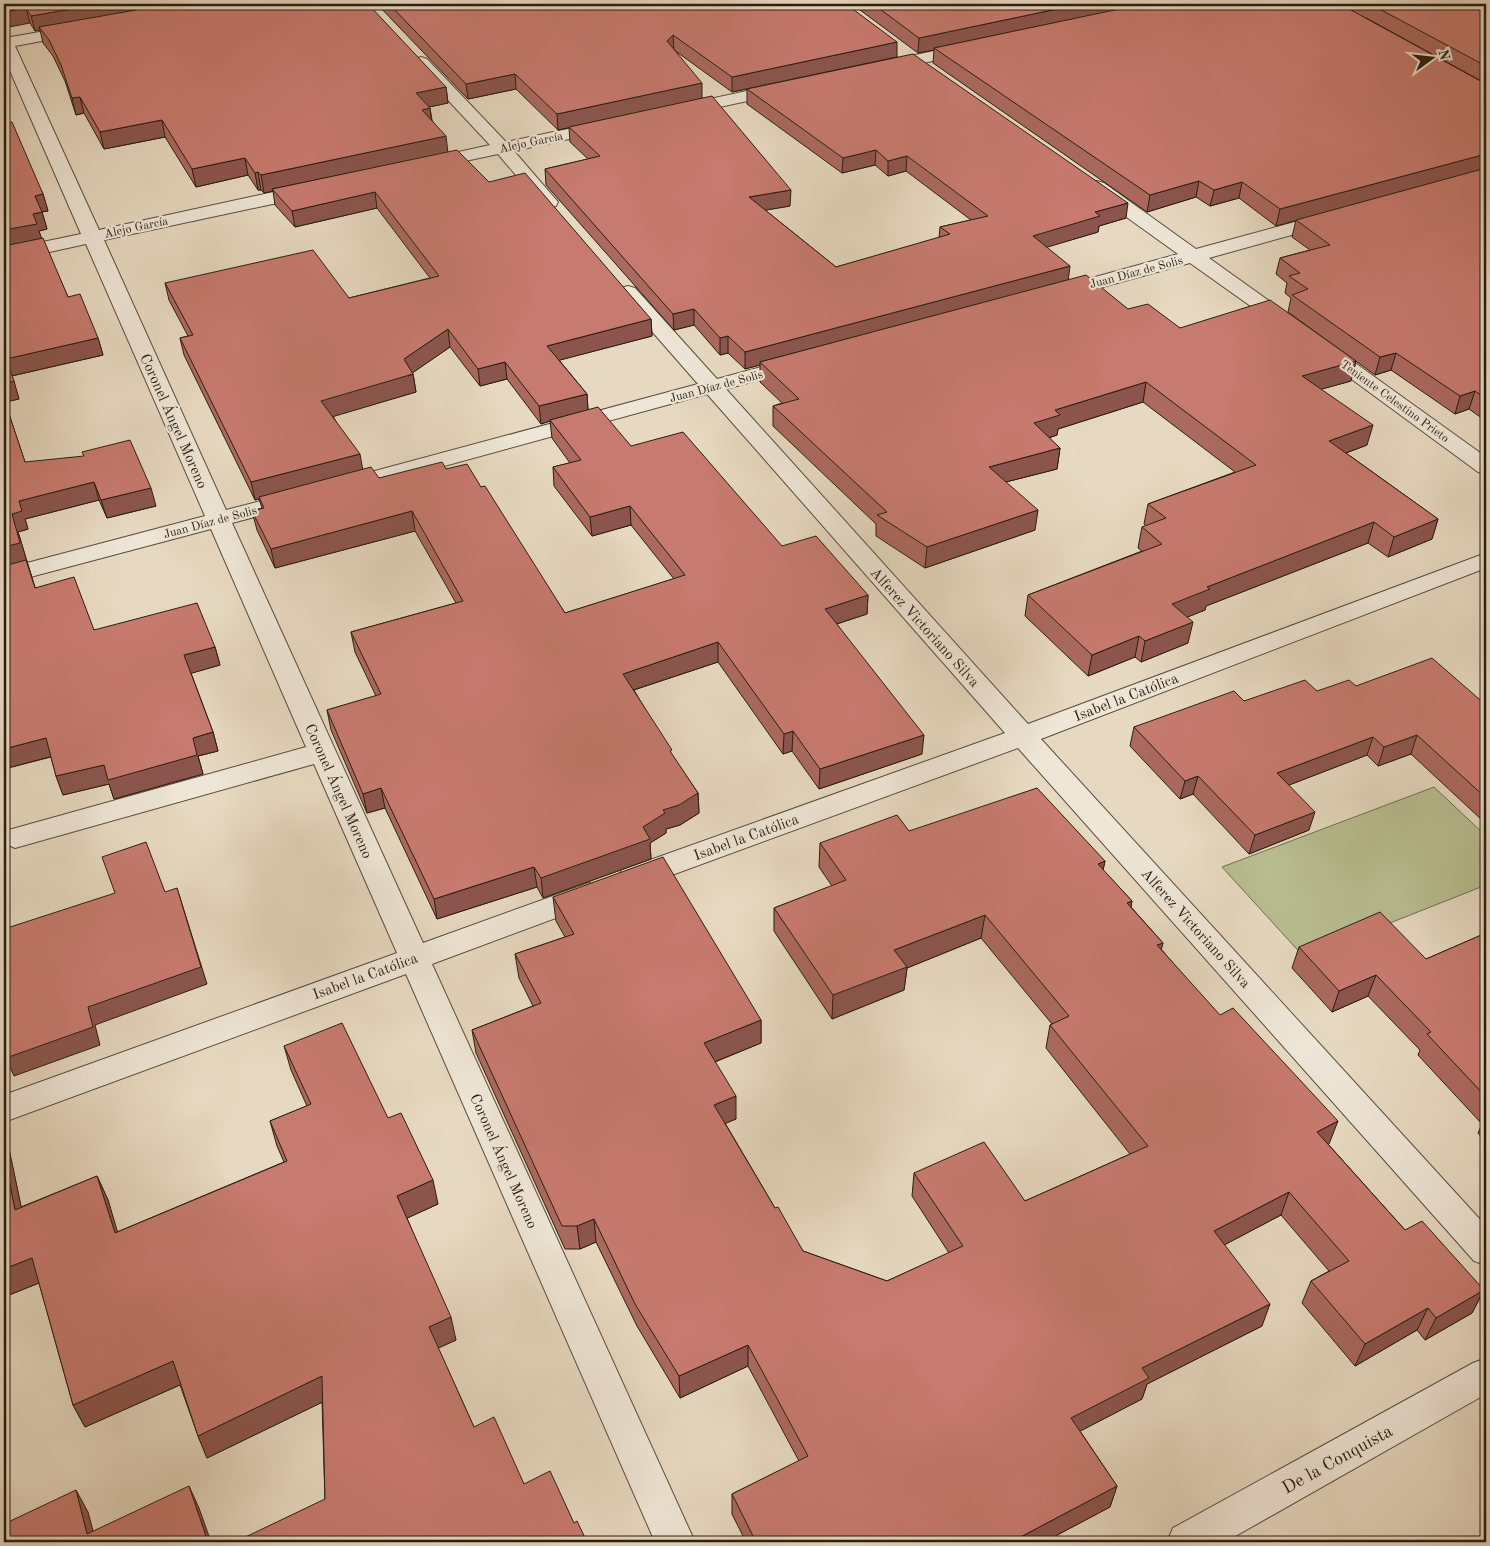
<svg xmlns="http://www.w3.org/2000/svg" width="1490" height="1546" font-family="'Old Standard TT',serif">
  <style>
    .green { fill: #b8be91; stroke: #716e50 }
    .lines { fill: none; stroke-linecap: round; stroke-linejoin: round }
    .minor-casing { stroke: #594c3c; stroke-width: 2 }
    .minor { fill: #efe6d7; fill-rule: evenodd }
    .wall { fill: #ab695f; stroke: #2a1d0f; fill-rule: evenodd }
    .shaded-wall { fill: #8b554e; stroke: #2a1d0f }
    .building { fill: #c77a6f; stroke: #2a1d0f }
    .labels { text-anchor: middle; stroke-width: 4.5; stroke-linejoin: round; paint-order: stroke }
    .far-street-label { font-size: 12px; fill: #2a1d0f; stroke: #efe6d7 }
    .street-label { font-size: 15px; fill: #2a1d0f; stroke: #efe6d7 }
    .near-street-label { font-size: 18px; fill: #2a1d0f; stroke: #efe6d7 }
  </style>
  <rect width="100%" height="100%" fill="#e7d9c1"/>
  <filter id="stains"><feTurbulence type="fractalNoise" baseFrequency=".004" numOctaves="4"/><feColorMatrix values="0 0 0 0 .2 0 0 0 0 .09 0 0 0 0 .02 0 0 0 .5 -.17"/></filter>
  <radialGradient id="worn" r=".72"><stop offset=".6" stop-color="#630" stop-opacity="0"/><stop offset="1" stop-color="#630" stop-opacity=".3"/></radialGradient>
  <path class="green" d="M1434,787L1486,836V885L1304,957L1222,867Z"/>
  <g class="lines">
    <defs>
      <path id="minor" d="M79,25L85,27L87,30L85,33L15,46L99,230L310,184L317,186L319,190L317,194L310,196L104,240L226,510L288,494L296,496L300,501L296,506L232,523L423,943L589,883L599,886L604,894L599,902L432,964L695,1542H655L406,974L4,1122V1095L397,953L314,764L15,848L4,843L5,831L306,747L211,529L4,584V569L205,516L86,244L4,262V250L81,234L4,57V34L11,37Z
        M970,43L976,45L978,48L976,51L885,72L879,71L877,67L879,63Z
        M421,57L427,59L506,142L606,121L612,122L615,126L612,130L606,131L514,151L558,202L556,206L549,208L542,206L498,154L428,169L422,168L419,164L422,160L490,145L415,65L413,62L415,59Z
        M784,83L790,84L792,88L790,92L682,115L676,114L673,110L676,106L682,105Z
        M1097,181L1104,183L1196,249L1331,212L1338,214L1340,218L1338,222L1209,258L1297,321L1300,325L1297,329L1290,331L1283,329L1190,263L1066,297L1059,299L1052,297L1049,293L1052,289L1178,254L1090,191L1088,187L1090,183Z
        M628,286L635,288L717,379L795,358L802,360L806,364L802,368L726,389L1028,724L1486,553V568L1041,739L1486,1226V1265L1474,1261L1018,748L642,886L632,889L622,886L617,878L622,870L1005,733L707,394L342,494L334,492L330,487L334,482L698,384L621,296L618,292L621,288Z
        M1323,343L1330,345L1486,457V474L1478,472L1316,353L1313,349L1316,345Z
        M1486,1358V1394L1225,1542H1167L1173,1528L1473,1363Z"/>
    </defs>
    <use href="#minor" class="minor-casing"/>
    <use href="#minor" class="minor"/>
  </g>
  <path class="wall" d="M4,4L446,87L448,103L429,107L430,108L432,120L447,152L489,182L651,319L652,336L559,360L587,394L588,410L631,446L782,546L868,595L867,614L837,624L922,754L819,789L792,751L783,754L718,662L634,690L672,755L698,793L699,813L680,825L666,829V833L650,843L651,859L543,898L537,887L437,919L385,808L367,813L331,730L327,710L376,696L355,652L351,632L456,603L415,531L275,568L257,530L252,511L262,508L259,499L255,500L184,355L180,338L188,336L169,300L165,283L349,298L430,278L377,208L295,227L275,205L273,191L264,193L261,190H258L248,175L196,187L165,137L104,149L84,113L76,115L65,81L53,56L43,43L40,30L35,31L30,23ZM450,347L480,386L507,379L541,424L550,421L552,438L570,463L553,467L554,486L592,536L631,525L674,579L565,613L481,487L446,469L379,478L363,470L333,416L416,392L413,374L412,373Z
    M377,4H846L897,57L1126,218L1099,226L1098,232L1046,247L1068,280L1128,309L1180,328L1356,361L1351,381L1321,389L1367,445L1346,453L1438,519L1432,539L1388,557L1368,543L1206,606L1205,610L1187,617L1188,643L1141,662L1135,657L1088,676L1025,616L1028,595L1142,551L1138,548L1142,527L1146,526L1144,524L1148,504L1235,472L1143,402L1058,429L1057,435L1049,438L1060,448L1057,469L1006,482L1035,530L925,568L876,536V524L773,426V406L782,403L760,382V365L745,369L728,353L720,355L694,325L674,330L546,185L545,169L588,159L570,142L569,128L558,130L516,89L468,99ZM674,50L732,92L747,89V104L842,173L875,165L888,176L906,171L971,220L940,227L939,238L836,267L765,210L790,206L702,99Z
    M852,4H1486V421L1469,409L1455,414L1391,370L1375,375L1288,312L1291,298L1285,293L1287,283L1276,274L1280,258L1310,250L1292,237L1296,220L1321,214L1276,226L1239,198L1210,206L1196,197L1147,212L933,63L934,50L918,53ZM1366,18L1485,83H1484Z
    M4,123L43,194L48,211L42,212L47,229L39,231L41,238L68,297L98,338L103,355L12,376L19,399L5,402L25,462L156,506L107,518L99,500L25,519L28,529L18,532L35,588L94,630L215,647L220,665L191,673L213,732L218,751L198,756L203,774L114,799L109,784L63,795L56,776L51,757L4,769Z
    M1356,686L1486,705V820L1483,821L1411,754L1378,766L1367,755L1289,785L1309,830L1249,854L1193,794L1180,799L1130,746L1134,727L1244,701Z
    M909,831L1105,861L1103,870L1132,901L1131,907L1163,943L1161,949L1329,1144H1328L1405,1230L1484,1290L1472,1313L1425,1340L1417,1330L1355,1366L1302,1303L1311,1281L1329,1271L1281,1215L1224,1245L1262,1326L1147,1384L1142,1399L1080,1431L1117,1486L1110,1507L1044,1542H746L732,1514V1494L799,1461L748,1366L680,1398L637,1326L596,1242L580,1249H565L476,1053L472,1030L533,1006L519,978L515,954L565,937L556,921L553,897L761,1020V1043L715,1062L736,1119L725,1123L775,1208L803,1251L887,1281L949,1253L912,1196L914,1173L1025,1201L1130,1154L1046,1048L1050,1025L1052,1024L981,938L907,968L904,990L832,1019L774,931V908L832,886L819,867L820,843Z
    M1486,933V1142L1478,1133L1482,1124L1418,1055L1420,1050L1368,996L1332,1012L1292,968L1299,947L1426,959Z
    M284,1046L388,1118L438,1204L407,1218L456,1340L438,1348L474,1427L524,1484L574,1523L587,1542L325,1499L322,1402L207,1458L198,1436L180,1385L85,1427L73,1405L39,1283L4,1297V1130L6,1135L21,1207L97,1176L108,1200L117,1232L284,1162L277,1146L270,1121L307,1106L291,1070Z
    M1486,1458V1467L1483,1463Z"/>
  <path class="shaded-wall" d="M100,4H185L39,27L40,30L35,31L31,16Z
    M1081,4H1148L934,48V50L918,53L919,38Z
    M26,8L30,23L4,28V12Z
    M673,35L674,50L667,41Z
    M897,42V57L732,92V77Z
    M515,74L516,89L468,99L466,84Z
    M702,83V99L558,130L557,114Z
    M446,87L448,103L419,109L416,93Z
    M80,97L84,113L76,115L72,98Z
    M430,108L432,125L422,110Z
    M162,120L165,137L104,149L100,132Z
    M446,136L448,153L272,189L273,191L264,193L261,175Z
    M876,150L875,165L842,173L843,158Z
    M1486,154V169L1276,226L1280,209Z
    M907,156L906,171L888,176V161Z
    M245,158L248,175L196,187L192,169Z
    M258,172L261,190H258L255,173Z
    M1199,181L1196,197L1147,212L1150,195Z
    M1242,182L1239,198L1210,206L1214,190Z
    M791,190L790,206L749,213V197Z
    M375,192L377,208L295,227L292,211Z
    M43,194L48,211L39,212L35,196Z
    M1128,203L1126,218L1099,226L1098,232L1031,252L1033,236L1095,212Z
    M42,212L47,229L39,231L42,240L4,248V230L33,214Z
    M1070,266L1068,282L760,362V365L745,369V352Z
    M694,309V325L674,330L673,314Z
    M651,319L652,336L549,363L547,346Z
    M448,329L450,347L408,376L413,374L416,392L325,419L321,401L404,359Z
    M728,336V353L720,355V338Z
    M98,338L103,355L11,376L6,359Z
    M1396,353L1391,370L1375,375L1380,357Z
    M1356,361L1351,381L1297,396L1302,376Z
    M505,362L507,379L480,386L478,369Z
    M14,381L19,399L5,402L4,400V384Z
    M1146,382L1143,402L1058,429L1057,435L1032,443L1034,423L1055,410Z
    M1475,391L1469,409L1455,414L1460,396Z
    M587,394L588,411L550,420V421L541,424L539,406Z
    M1373,425L1367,445L1324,461L1329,441Z
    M1060,448L1057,469L986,487L989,467Z
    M360,454L363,471L255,500L251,482Z
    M94,482L99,500L25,519L28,529L18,532L41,607L4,568V547L12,514L19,501Z
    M151,488L156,506L107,518L101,500Z
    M630,506L631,525L592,536L590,517Z
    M1038,510L1035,530L925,568L927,547Z
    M412,511L415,531L275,568L271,549Z
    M1438,519L1432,539L1388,557L1394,537Z
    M1374,522L1368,543L1206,606L1205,610L1168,625L1172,604L1207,587Z
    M868,595L867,614L824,628L825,609Z
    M1193,622L1188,643L1141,662L1145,641Z
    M1139,636L1135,657L1088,676L1092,655Z
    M718,642V662L624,693L623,674Z
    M215,647L220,665L189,674L184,655Z
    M793,731L792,751L783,754L784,734Z
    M213,732L218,751L198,756L203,774L114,799L109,784L63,795L56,776L104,765Z
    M924,735L922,754L819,789L820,769Z
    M1417,735L1411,754L1378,766L1384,747Z
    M1373,737L1367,755L1271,792L1277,773Z
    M46,738L53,756L4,769V749Z
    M1198,776L1193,794L1180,799L1185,781Z
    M381,788L385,808L367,813L363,794Z
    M698,793L699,813L680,825L666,829V833L650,843L651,859L543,898L541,878L643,827L663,810Z
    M1315,812L1309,830L1249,854L1255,835Z
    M1486,814V820L1483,821Z
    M1105,861L1100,884L1098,864Z
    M534,867L537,887L437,919L434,899Z
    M177,888L207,984L95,1025L100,1045L14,1076L6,1058L88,1007Z
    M1132,901L1127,924V903Z
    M985,915L981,938L907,968L904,990L832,1019L833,995L894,950Z
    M1163,943L1157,966V945Z
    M1376,975L1368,996L1332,1012L1339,991Z
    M761,1020V1043L704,1066V1043Z
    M736,1096V1119L715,1128L714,1105Z
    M1338,1121L1329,1144L1309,1155L1317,1132Z
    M4,1130L6,1135L27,1234L15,1210L4,1156Z
    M97,1176L108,1200L125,1257L115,1233Z
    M433,1180L438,1204L403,1220L397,1196Z
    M1289,1192L1281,1215L1207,1254L1214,1231Z
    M594,1219L596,1242L580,1249L577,1226Z
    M32,1258L44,1281L4,1297V1269Z
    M1484,1290L1472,1313L1425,1340L1436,1318Z
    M1270,1304L1262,1326L1147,1384L1142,1399L1065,1439L1071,1418L1142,1368Z
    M1428,1308L1417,1330L1355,1366L1365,1344Z
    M451,1317L456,1340L434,1350L429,1327Z
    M748,1345V1366L680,1398L679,1376Z
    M173,1361L182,1384L85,1427L73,1405Z
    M322,1376L329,1399L207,1458L198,1436Z
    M189,1486L199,1508L211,1542H208Z
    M1117,1486L1110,1507L1044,1542H1011Z
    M76,1490L88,1512L96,1542L87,1534Z"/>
  <path class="building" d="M4,4H100L31,16L26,8L4,12Z
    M170,4H368L446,87L416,93L430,108L422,110L446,136L261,175L258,172L255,173L245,158L192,169L162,120L100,132L80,97L72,98L61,65L49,40L39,27Z
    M389,4H846L897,42L732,77L673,35L667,41L702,83L557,114L515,74L466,84Z
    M873,4H1081L919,38Z
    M1143,4H1340L1484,83H1486V154L1280,209L1242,182L1214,190L1199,181L1150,195L934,48Z
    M1370,4H1486V66Z
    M913,54L1128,203L1095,212L1100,216L1033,236L1070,266L745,352L728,336L720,338L694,309L673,314L545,169L600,156L569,127L712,96L791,190L749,197L836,267L950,234L940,227L988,216L907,156L888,161L876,150L843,158L747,89Z
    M12,122L43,194L35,196L42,212L33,214L37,224L4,230V123Z
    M457,150L489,182L525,173L651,319L547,346L587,394L539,406L505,362L478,369L448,329L404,359L413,374L321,401L360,454L251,482L180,338L193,335L165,283L313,250L349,298L439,276L375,192L292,211L272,189Z
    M1486,168V399L1475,391L1460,396L1396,353L1380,357L1292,295L1308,289L1289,276L1300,273L1280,258L1330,245L1296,220Z
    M43,238L68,297L80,294L98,338L6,359L14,381L4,384V246Z
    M1086,275L1128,309L1148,304L1180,328L1270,300L1356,361L1302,376L1373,425L1329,441L1438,519L1394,537L1374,522L1207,587L1210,589L1172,604L1193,622L1145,641L1139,636L1092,655L1028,595L1162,544L1142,527L1166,518L1148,504L1256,465L1146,382L1055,410L1060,415L1034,423L1060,448L989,467L1038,510L927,547L877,515L887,512L773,406L799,399L760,362Z
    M4,399L25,462L84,456L82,452L130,440L151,488L101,500L94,482L19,501L22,511L12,514L20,543L4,547Z
    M598,407L631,446L683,432L782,546L816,536L868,595L825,609L924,735L820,769L793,731L784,734L718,642L623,674L672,750L670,751L698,793L679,805L663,810L665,813L643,827L650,839L541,878L534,867L434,899L381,788L363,794L327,710L381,694L351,632L463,601L412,511L271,549L252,511L264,508L259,497L371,467L379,478L442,462L446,469L467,464L481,487L485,486L565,613L685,575L630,506L590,517L553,467L581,460L550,420Z
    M26,560L35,588L74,577L94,630L197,603L215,647L184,655L213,732L193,738L197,755L108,780L104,765L56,776L46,738L4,749V566Z
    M1432,658L1486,705V798L1417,735L1384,747L1373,737L1277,773L1315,812L1255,835L1198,776L1185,781L1134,727L1234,691L1244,701L1305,680L1317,691L1349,680L1356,686Z
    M1037,788L1105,861L1098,864L1132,901L1127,903L1163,943L1157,945L1220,1015L1233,1008L1338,1121L1317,1132L1405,1230L1422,1221L1484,1290L1436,1318L1428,1308L1365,1344L1311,1281L1349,1261L1289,1192L1214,1231L1270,1304L1142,1368L1149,1378L1071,1418L1117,1486L1011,1542H756L732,1494L808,1456L748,1345L679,1376L635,1304L594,1219L577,1226H562L472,1030L541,1003L515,954L574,934L553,897L663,857L761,1020L704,1043L736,1096L714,1105L775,1208L778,1207L803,1251L887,1281L963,1246L914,1173L984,1142L1025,1201L1148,1146L1050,1025L1069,1016L985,915L894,950L907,967L833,995L774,908L846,880L820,843L897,815L909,831Z
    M146,842L165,892L177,888L201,967L88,1007L93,1027L6,1058L4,1051V929L115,893L102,857Z
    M1380,912L1426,959L1486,933V1097L1427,1034L1431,1032L1376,975L1339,991L1299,947Z
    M342,1023L388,1118L401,1113L433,1180L397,1196L451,1317L429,1327L474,1427L494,1417L524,1484L550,1471L574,1523L577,1521L587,1542H235L325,1499L322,1376L198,1436L173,1361L73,1405L32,1258L4,1269V1156L15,1210L97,1176L115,1233L287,1161L270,1121L311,1104L284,1046Z
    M189,1486L208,1542H4V1524L76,1490L87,1534Z"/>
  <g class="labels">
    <g class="far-street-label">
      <text transform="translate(531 142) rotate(-12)" y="4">Alejo García</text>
      <text transform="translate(136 227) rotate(-12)" y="4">Alejo García</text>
      <text transform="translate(1136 272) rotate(-15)" y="4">Juan Díaz de Solis</text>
      <text transform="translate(716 386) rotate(-15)" y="4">Juan Díaz de Solis</text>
      <text transform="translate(1395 401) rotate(36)" y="4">Teniente Celestino Prieto</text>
      <text transform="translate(210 522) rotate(-15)" y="4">Juan Díaz de Solis</text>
    </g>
    <g class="street-label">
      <text transform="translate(174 421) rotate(66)" y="5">Coronel Ángel Moreno</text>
      <text transform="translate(925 627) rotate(48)" y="5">Alferez Victoriano Silva</text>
      <text transform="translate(1126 697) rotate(-21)" y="5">Isabel la Católica</text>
      <text transform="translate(339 791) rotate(66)" y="5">Coronel Ángel Moreno</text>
      <text transform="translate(746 837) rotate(-20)" y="5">Isabel la Católica</text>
      <text transform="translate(1196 928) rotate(48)" y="5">Alferez Victoriano Silva</text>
      <text transform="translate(365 976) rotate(-20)" y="5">Isabel la Católica</text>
      <text transform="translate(504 1161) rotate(66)" y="5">Coronel Ángel Moreno</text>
    </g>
    <g class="near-street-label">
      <text transform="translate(1337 1459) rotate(-29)" y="6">De la Conquista</text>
    </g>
  </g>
  <rect width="1490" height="1546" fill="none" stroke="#e7d9c1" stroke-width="20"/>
  <rect x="5" y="5" width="1480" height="1536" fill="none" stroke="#2a1d0f" stroke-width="2.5"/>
  <rect x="10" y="10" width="1470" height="1526" fill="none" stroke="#2a1d0f"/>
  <g transform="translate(1432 58) rotate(75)" stroke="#efe6d7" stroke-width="4" paint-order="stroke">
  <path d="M0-4L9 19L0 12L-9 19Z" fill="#2a1d0f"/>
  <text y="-8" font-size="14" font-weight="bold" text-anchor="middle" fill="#2a1d0f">N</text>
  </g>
  <rect width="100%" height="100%" filter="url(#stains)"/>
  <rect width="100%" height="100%" fill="url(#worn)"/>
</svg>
